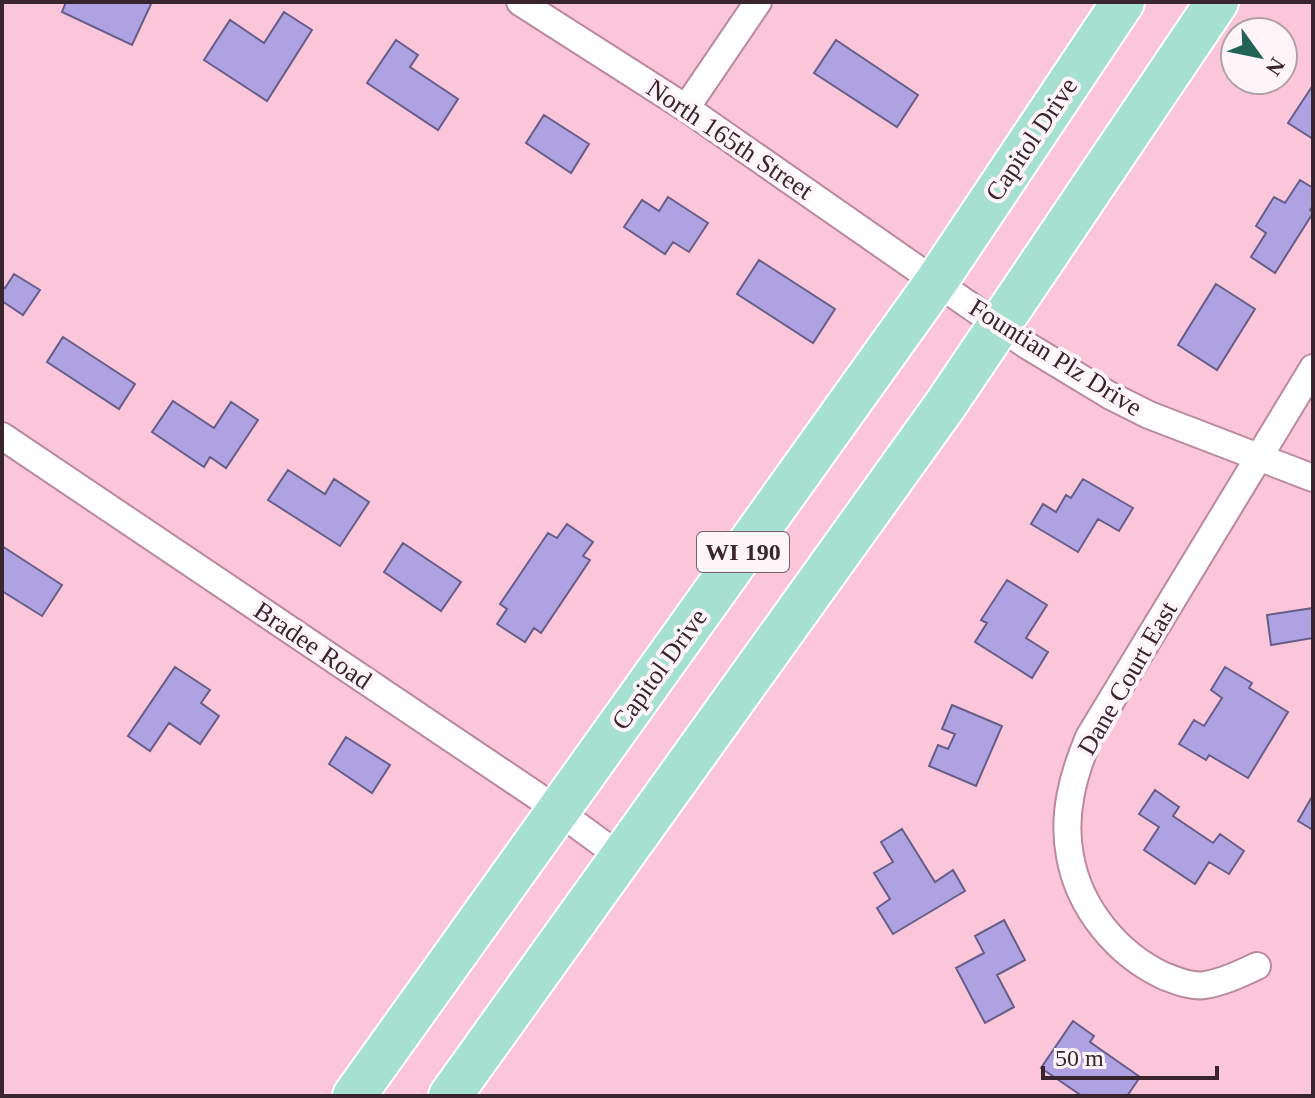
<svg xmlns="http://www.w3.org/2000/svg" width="1315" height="1098" font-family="Georgia,serif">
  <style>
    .building { fill: #afa2e2; stroke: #665e88; stroke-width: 2 }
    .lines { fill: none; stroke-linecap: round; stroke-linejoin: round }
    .street-casing { stroke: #bb899d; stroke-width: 30 }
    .primary-casing { stroke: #fff; stroke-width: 46 }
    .street { stroke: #fff; stroke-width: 26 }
    .primary { stroke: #a5e0d0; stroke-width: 42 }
    .labels { text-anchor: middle; stroke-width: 8; stroke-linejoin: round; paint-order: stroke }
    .shield { fill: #fff4f8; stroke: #74636a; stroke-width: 2 }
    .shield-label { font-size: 24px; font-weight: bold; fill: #39252d }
    .street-label { font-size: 26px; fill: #39252d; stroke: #fff4f8 }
  </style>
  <rect width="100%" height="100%" fill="#fbc5da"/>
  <path class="building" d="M66,2H148L151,4L132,45L62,12Z
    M284,12L312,30L267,101L204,60L230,20L264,43Z
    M396,40L418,55L410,67L458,99L438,130L367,83Z
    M836,40L918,95L897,127L814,73Z
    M1313,85V139L1288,123Z
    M544,115L589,144L571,173L526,143Z
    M1300,180L1313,188V206L1310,210L1313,213L1275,273L1251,257L1266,233L1256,226L1274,197L1285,203Z
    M668,197L708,223L689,252L673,242L665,254L624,227L642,200L659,211Z
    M759,260L835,309L813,343L737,294Z
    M14,274L40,290L23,315L2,301V286L5,288Z
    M1216,284L1255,309L1217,370L1178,345Z
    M63,337L135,384L119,409L47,362Z
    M173,401L214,428L231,402L258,420L226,468L210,457L204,467L152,432Z
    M288,470L325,494L334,479L369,502L340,546L268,500Z
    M1083,479L1133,508L1119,531L1098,519L1078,552L1031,524L1043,504L1056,512L1066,495L1071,498Z
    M567,524L593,542L583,556L590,560L541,633L534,628L525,642L497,624L507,609L500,604L548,533L557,538Z
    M403,543L461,582L441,611L384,572Z
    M2,546L62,585L42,616L2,591Z
    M1007,580L1047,605L1026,638L1048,652L1032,678L975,642L987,623L981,620Z
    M1313,608V638L1271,645L1267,615Z
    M175,667L210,690L201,703L219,716L200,744L169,723L150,751L128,736Z
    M1225,667L1252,683L1249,688L1288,712L1248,778L1209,755L1206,760L1179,744L1194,720L1204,726L1222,698L1211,690Z
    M952,705L1002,726L976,786L929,766L938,745L948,749L955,734L942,729Z
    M346,737L390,765L372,793L329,764Z
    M1155,790L1179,807L1173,816L1213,843L1220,834L1244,851L1229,874L1209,862L1195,884L1144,850L1159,827L1139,814Z
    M1313,795V830L1298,821Z
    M902,829L935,882L953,870L965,891L893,934L877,908L890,899L874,873L893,862L881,842Z
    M1004,920L1025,960L997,975L1014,1007L985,1023L956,968L984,953L975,936Z
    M1073,1021L1094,1036L1090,1042L1140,1077L1127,1096H1082L1041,1068Z"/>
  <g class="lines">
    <defs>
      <path id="street" d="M520,2L686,108L1028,346L1109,395L1149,415L1313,478
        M686,108L758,2
        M2,436L543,800L622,858
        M1257,966C1240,974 1223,982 1205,985C1191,987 1177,981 1164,976C1117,954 1079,908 1070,856C1062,815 1073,775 1089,737L1313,368"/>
      <path id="primary" d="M354,1096L936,282L1123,2
        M450,1096L946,404L1217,2"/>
    </defs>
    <use href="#street" class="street-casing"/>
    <use href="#primary" class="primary-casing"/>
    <use href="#street" class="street"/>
    <use href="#primary" class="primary"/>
  </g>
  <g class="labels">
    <rect class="shield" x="697" y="532" width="92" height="40" rx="6"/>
    <g class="shield-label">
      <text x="743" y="560">WI 190</text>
    </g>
    <g class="street-label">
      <text transform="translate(730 139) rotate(34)" y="9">North 165th Street</text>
      <text transform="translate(1031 139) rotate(-56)" y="9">Capitol Drive</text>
      <text transform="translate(1056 357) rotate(32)" y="9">Fountian Plz Drive</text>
      <text transform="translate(313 645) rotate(34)" y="9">Bradee Road</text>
      <text transform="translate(659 669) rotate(-54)" y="9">Capitol Drive</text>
      <text transform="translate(1127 678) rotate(-60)" y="9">Dane Court East</text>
    </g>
  </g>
  <rect width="1315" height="1098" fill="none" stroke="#39252d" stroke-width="8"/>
  <g transform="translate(1259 56) rotate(123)"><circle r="38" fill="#fff4f8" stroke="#b0a1a7" stroke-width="2"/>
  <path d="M0-6L14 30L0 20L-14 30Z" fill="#216453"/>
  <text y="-12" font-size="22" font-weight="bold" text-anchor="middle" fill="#39252d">N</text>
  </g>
  <path d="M1043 1066v12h174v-12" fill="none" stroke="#39252d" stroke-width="4"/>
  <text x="1055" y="1066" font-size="24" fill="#39252d" stroke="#fff4f8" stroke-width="6" paint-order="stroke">50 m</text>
</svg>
